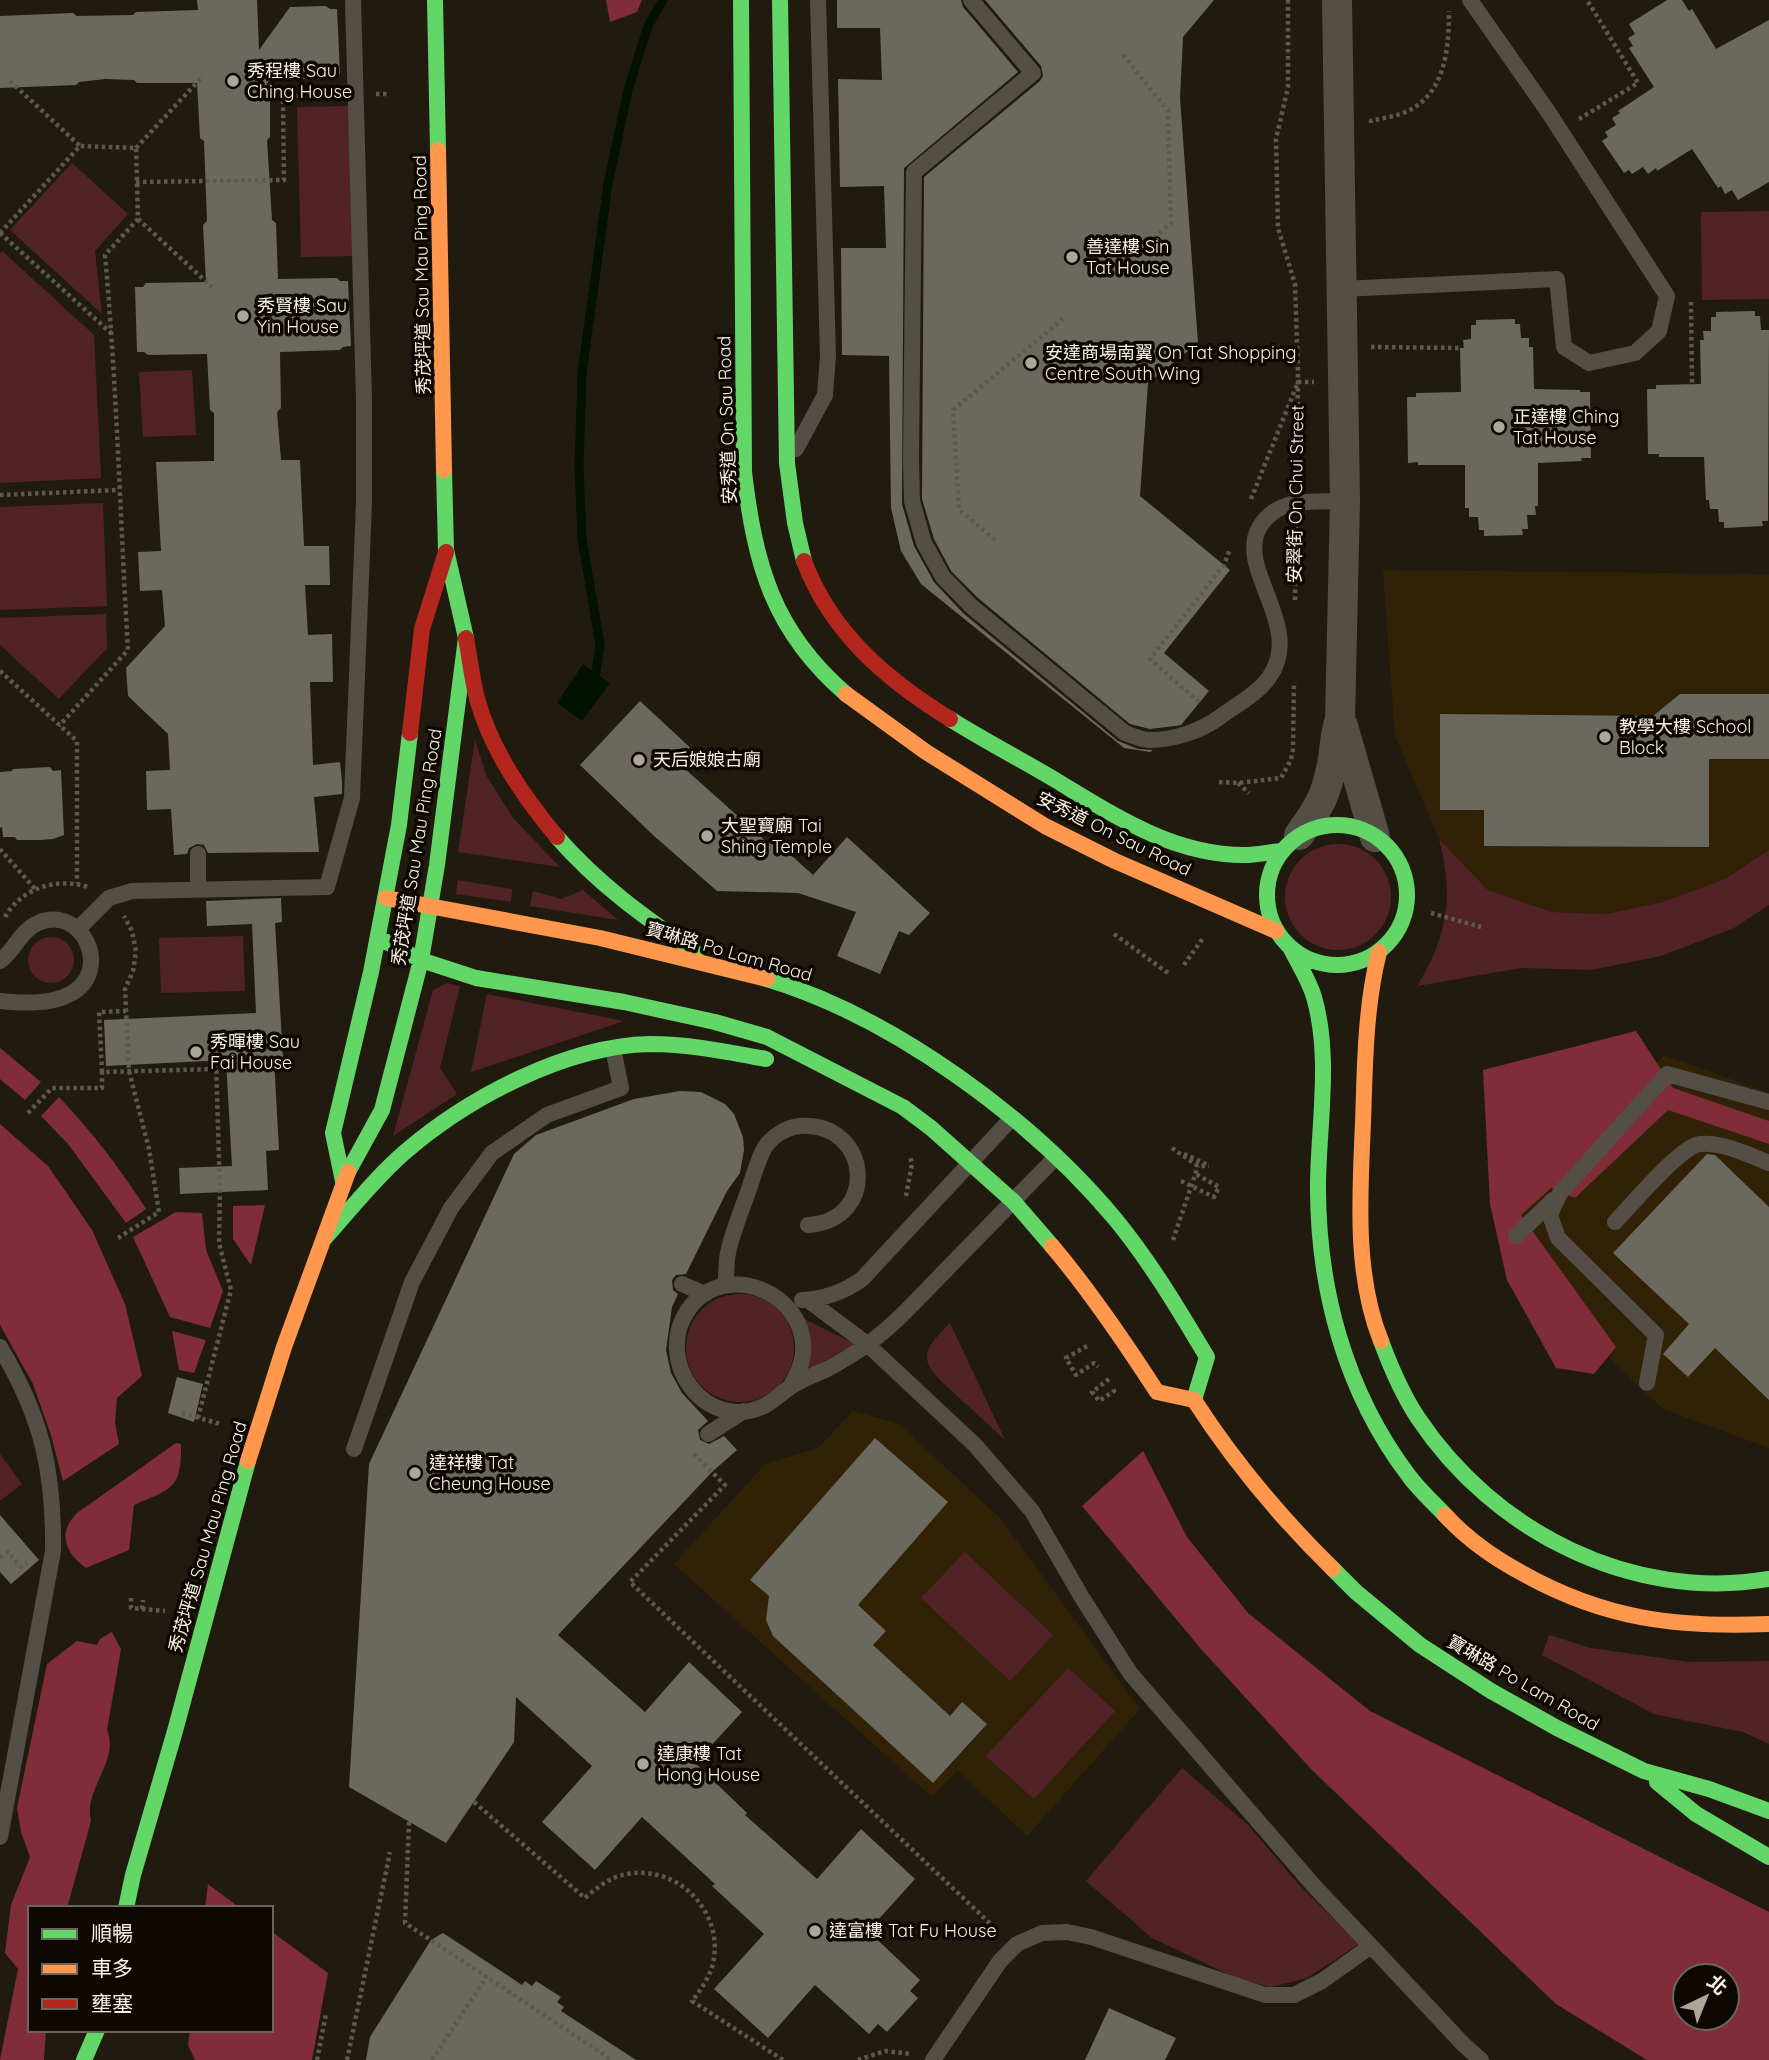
<svg xmlns="http://www.w3.org/2000/svg" width="1769" height="2060" font-family="Quicksand,'Noto Sans TC',sans-serif">
  <style>
    .built { fill: #312207 }
    .green { fill: #522326 }
    .forest { fill: #802d39; fill-rule: evenodd }
    .water { fill: #031101 }
    .lines { fill: none; stroke-linecap: round; stroke-linejoin: round }
    .stream { stroke: #031101; stroke-width: 9 }
    .building { fill: #6b695e }
    .path { stroke: #5d5950; stroke-width: 4.5; stroke-dasharray: 3.5 3.5; stroke-linecap: butt }
    .lane { stroke: #544f46; stroke-width: 16 }
    .street { stroke: #544f46; stroke-width: 30 }
    .fast { stroke: #63d668; stroke-width: 16 }
    .slow { stroke: #ff974d; stroke-width: 16 }
    .jam { stroke: #b3261e; stroke-width: 16 }
    .poi-dot { fill: #ada699; stroke: #0d0802; stroke-width: 2.5 }
    .labels { text-anchor: middle; stroke-width: 7; stroke-linejoin: round; paint-order: stroke }
    .poi-label { font-size: 18px; fill: #f9f1e4; stroke: #0d0802; text-anchor: start }
    .street-label { font-size: 18px; fill: #f9f1e4; stroke: #0d0802 }
  </style>
  <rect width="100%" height="100%" fill="#211b0f"/>
  <path class="built" d="M1383,570L1769,574V850L1725,879L1663,902L1606,914L1552,912L1488,890L1439,839L1395,736Z
    M1664,1055L1769,1093V1448L1663,1409L1616,1365L1497,1229Z
    M853,1411L899,1424L1000,1518L1140,1709L1027,1836L958,1770L932,1797L674,1564L765,1464L818,1448Z"/>
  <path class="green" d="M350,106L354,256L301,257L297,107Z
    M72,163L128,214L95,251L102,314L10,230Z
    M1769,211V299L1702,300L1701,212Z
    M2,251L94,335L101,478L0,483V254Z
    M192,370L196,435L143,437L139,372Z
    M103,503L107,606L0,610V507Z
    M106,614L107,648L59,699L0,645V618Z
    M475,740L486,775L513,818L560,867L458,852Z
    M1439,839L1488,890L1552,912L1606,914L1663,902L1725,879L1769,850V905L1734,928L1661,956L1591,970L1521,968L1417,986C1448,936 1454,895 1439,839Z
    M1285 897a53 53 0 1 1 106 0a53 53 0 1 1-106 0Z
    M458,880L512,889L511,902L456,894Z
    M583,890L618,920L530,906L533,891L561,899Z
    M243,936L245,991L161,993L159,938Z
    M28 960a23 23 0 1 1 46 0a23 23 0 1 1-46 0Z
    M447,983L460,986L440,1068L457,1094L393,1136L433,990Z
    M487,994L624,1021L471,1072Z
    M686 1348a54 54 0 1 1 108 0a54 54 0 1 1-108 0Z
    M798,1316L855,1344L804,1372L810,1344Z
    M950,1323L1005,1440L940,1380C915,1355 930,1344 950,1323Z
    M0,1454L22,1484L0,1501Z
    M965,1552L1053,1635L1010,1681L921,1598Z
    M1549,1635L1591,1648L1689,1662L1769,1661V1744L1743,1732L1654,1714L1542,1655Z
    M1068,1668L1115,1711L1034,1799L986,1756Z
    M1182,1768L1248,1825L1300,1886L1359,1944L1307,1978L1271,1987L1236,1978L1152,1938L1086,1881Z"/>
  <path class="forest" d="M606,0H642L637,12L610,22Z
    M1636,1031L1673,1088L1769,1121V1144L1668,1110L1575,1198L1551,1188L1521,1215L1616,1347L1594,1374L1556,1368L1507,1280L1490,1204L1483,1070Z
    M0,1048L41,1082L25,1100L0,1079Z
    M59,1097C92,1132 120,1168 146,1209L126,1223L68,1144L41,1116Z
    M0,1124L48,1166L92,1230L125,1304L142,1376L117,1398L115,1423L119,1444L63,1481L51,1435L33,1384L0,1325Z
    M265,1205L251,1265L233,1239V1206Z
    M176,1212L202,1213L206,1250L223,1291L210,1328L170,1317L133,1237Z
    M172,1331L206,1340L194,1373L179,1370Z
    M176,1443L181,1444C182,1489 171,1489 134,1505L129,1550L86,1568C65,1553 57,1533 77,1513Z
    M1143,1451L1187,1537L1248,1613L1370,1711L1769,1912V2060H1647L1556,2004L1312,1770L1201,1649L1082,1506ZM1685,1976H1727V2018H1685Z
    M112,1632L121,1649L107,1730C120,1761 83,1789 91,1821L67,1908H30V2030H46L44,2060H0L18,1969L5,1953L11,1905L30,1857L21,1832L17,1808L47,1664L77,1641L97,1645L100,1639Z
    M208,1884L240,1908H205Z
    M271,1931L328,1973L312,2060H195L188,2045L190,2030H271Z"/>
  <path class="water" d="M583,664L610,683L582,721L557,703Z"/>
  <g class="lines">
    <path class="stream" d="M596,673L600,644L582,539L579,466L582,373L608,184L628,90L648,26L663,0"/>
  </g>
  <path class="building" d="M197,0H257L259,50L290,7L326,6L330,9H337L340,74L333,75L330,78L270,80V137L267,140L272,220L276,223L278,279L337,278L340,281H348L351,346L343,347L340,350L280,352L281,408L277,412L281,460H300L304,546H329L330,585H305L308,635L332,634L333,682H310L313,765L340,762L342,781V794L314,797L319,852L208,853L204,845L197,844L189,848L187,854L174,855L171,809L147,810L146,771L170,770L168,734L128,696L126,668L165,626L162,590L140,591L138,552L161,551L156,462L214,461V413L210,410L207,354L148,355L144,352H137L135,287H143L146,283L206,282L203,225L207,221L204,141L200,138L197,83H137L134,80L105,79L79,82L76,85L0,88V16L73,13L77,16L133,15L136,12L198,10Z
    M837,0H961L963,7L1018,72L904,168L902,504L914,546L934,582L963,613L1118,741L1138,749L1153,750L1150,752L1124,748L921,584L901,551L891,508L889,356L842,355L841,248H886L884,186L840,187L838,79L882,80L880,28H837Z
    M985,0H1214L1183,37L1180,98L1198,343L1148,383L1140,496L1230,570L1164,653L1209,691L1181,725L1175,726L1150,729L1130,724L978,598L951,571L934,539L922,499L924,177L1040,81L1043,76L1041,66Z
    M1667,0H1682L1689,11L1692,9L1716,49L1769,20V182L1738,200L1732,190L1725,194L1721,186L1718,188L1692,149L1657,171L1656,168L1648,174L1643,167L1632,174L1629,170L1624,173L1602,141L1608,137L1605,132L1616,125L1612,118L1620,113L1618,111L1654,87L1629,48L1633,46L1628,38L1635,34L1629,24Z
    M1755,311V316H1760L1761,330H1769L1768,521H1762L1763,526L1724,528V522H1719L1718,509H1710L1709,500H1706L1704,457H1659V454H1648L1647,389H1656V385L1701,384L1700,340H1704L1703,331H1711V317H1716V312Z
    M1515,319V324H1520L1521,338H1529V347H1533L1534,389L1580,390V392H1590L1591,458H1581L1582,461L1538,463V506H1535L1536,515H1527L1528,529H1522L1523,535L1484,536V530H1479L1478,517H1469V508H1465V465H1418V462L1408,463L1407,397H1416V393L1461,392L1460,348H1464L1463,340L1471,339V325H1476V320Z
    M1680,694H1769V759H1709V847L1484,846V810H1440V714L1653,716Z
    M640,701L697,754L684,768L769,844L773,839L813,875L847,837L930,913L909,935L899,931L880,974L837,956L856,912L798,893L717,891L653,835L580,765Z
    M50,767L53,771L61,770L64,835L53,839L39,840H17L15,837H3L2,827L0,828V772L12,771L13,769Z
    M281,898L282,922L275,923L283,1058L274,1059L279,1150L266,1151L268,1190L180,1194L179,1168L232,1166L226,1060L106,1066L104,1020L256,1013L252,924L207,926L206,901Z
    M680,1091L701,1092L725,1104L734,1114L743,1137L744,1150L740,1173L727,1191L686,1274L676,1275L672,1280L673,1290L678,1294L672,1307L666,1350L671,1373L682,1393L708,1421L698,1430L700,1440L709,1444L724,1436L737,1450L712,1472L558,1635L645,1712L689,1662L742,1712L695,1763L747,1813L745,1815L817,1879L861,1829L915,1879L868,1931L920,1980L910,1991L918,1998L887,2032L878,2024L869,2034L815,1985L768,2038L714,1989L764,1934L712,1886L715,1884L642,1817L595,1870L542,1822L592,1766L516,1697L514,1742L446,1843L349,1787L369,1464L514,1154L536,1135L634,1099Z
    M1707,1154L1715,1155L1769,1207V1400L1715,1348L1688,1377L1663,1354L1689,1324L1613,1253Z
    M177,1377L203,1384L194,1422L168,1413Z
    M875,1438L948,1502L858,1605L886,1631L873,1645L950,1716L962,1702L987,1724L933,1783L773,1636L766,1620L769,1596L750,1580Z
    M0,1515L39,1560L11,1584L0,1572Z
    M443,1933L522,1985L525,1981L532,1986L536,1981L561,1997L557,2002L564,2007L561,2011L636,2060H366L370,2037L431,1940Z
    M1109,2008L1176,2038L1165,2060H1085Z"/>
  <g class="lines">
    <path class="path" d="M1288,0V87L1276,139L1278,228L1295,284L1298,373L1297,481
      M1123,55L1168,111L1171,223L1128,262
      M10,81L80,146
      M376,94H389
      M1579,119L1638,83L1587,0
      M1371,123V121C1381,118 1393,117 1403,113C1445,97 1449,50 1449,11
      M136,148L203,76
      M136,182L284,180L283,96L335,95
      M138,219L212,287
      M0,233L80,146L136,148L138,219L105,255C117,387 120,518 128,650L59,726
      M0,233L111,333
      M1691,302L1692,384
      M1371,347L1460,348
      M0,495L118,490
      M1251,499L1298,382H1314
      M995,540L959,510L953,410L1063,319
      M1295,600L1296,525
      M0,671L77,741V883
      M1199,702L1150,659L1224,565L1230,549
      M1219,782L1238,783L1281,778L1291,760L1293,749L1294,682
      M1238,783L1249,793
      M0,849L35,889
      M1431,913L1481,927
      M5,917C21,888 57,877 88,887
      M1114,934L1168,973
      M1184,965L1203,938
      M102,1072L99,1012L126,1011
      M28,1113L52,1088H102V1072L215,1069
      M1172,1148L1198,1166H1209
      M1184,1154L1208,1165
      M1181,1181L1214,1197L1219,1187L1194,1173
      M906,1196L912,1164L910,1156
      M118,1238L159,1212L149,1149L129,1071L125,989L133,971L136,951L132,931L124,916
      M1173,1240L1198,1166
      M1087,1346L1066,1358L1076,1375L1094,1363L1098,1367
      M1109,1379L1092,1392L1099,1401L1114,1391L1113,1389
      M182,1413L220,1424
      M198,1418L231,1290L219,1243L220,1193L216,1061
      M694,1454L725,1485L630,1582L998,1931
      M0,1558L8,1552L21,1567L27,1562
      M131,1598V1608L165,1611
      M142,1609L143,1600
      M474,1802L585,1898C598,1887 610,1877 627,1874C676,1865 721,1908 714,1958C712,1974 702,1988 692,2001L783,2060
      M409,1822L405,1923L612,2060
      M317,2060L326,2014
      M347,2060L390,1852
      M432,2060L487,1976
      M858,2060L885,2051L911,2054"/>
    <path class="lane" d="M971,0L1033,73L914,172L911,459L912,501L924,543L943,577L971,606L1125,733C1133,736 1142,740 1150,740C1174,740 1201,731 1220,717C1236,705 1259,693 1270,676C1304,626 1236,569 1259,528C1277,496 1314,502 1345,501
      M1341,289L1557,279L1564,347L1589,363L1635,353L1659,331L1667,296L1549,113L1470,0
      M796,449L825,395L828,356L818,0
      M198,890V854
      M78,929L109,898L132,891L327,887L352,798L364,503V400L353,0
      M0,961C15,950 20,931 38,923C82,904 114,971 70,994C51,1005 21,1003 0,1001
      M1615,1222C1631,1206 1680,1146 1700,1144C1723,1142 1749,1155 1769,1163
      M1516,1236L1553,1200
      M682,1284L705,1294
      M726,1285C726,1275 726,1263 728,1253C732,1233 741,1212 748,1192C753,1178 757,1161 765,1147C772,1136 787,1127 800,1126C870,1121 881,1220 808,1225
      M802,1300C824,1299 844,1292 862,1279L1012,1118
      M808,1300L867,1344L975,1445L1032,1511L1081,1596L1130,1673L1314,1886L1371,1946L1322,1981L1294,1995H1265L1091,1937L1067,1932L1042,1933L1017,1944L1000,1961L933,2060
      M0,1347C42,1417 54,1471 53,1551L0,1837
      M1647,1383L1656,1335L1558,1238L1550,1215L1560,1193L1667,1074L1769,1102
      M790,1387C796,1376 802,1366 803,1353C808,1292 723,1258 688,1310C653,1362 706,1433 764,1406C774,1401 780,1394 789,1388C800,1380 815,1375 827,1369C841,1362 855,1353 868,1344C897,1323 920,1296 945,1271C982,1233 1019,1195 1056,1157
      M708,1434L744,1411
      M354,1449L412,1282L451,1208L492,1153L547,1115L621,1088L613,1048
      M1371,1946L1464,2045L1481,2060"/>
    <path class="street" d="M1343,726L1375,837
      M1299,835C1320,806 1327,794 1333,759C1335,745 1335,733 1340,720L1345,501L1337,0"/>
    <path class="fast" d="M435,0L438,150
      M741,0L744,472C755,565 773,631 846,694
      M780,0L787,463L795,523L804,561
      M950,719C985,741 1022,760 1057,781C1115,816 1173,855 1244,855C1256,855 1269,852 1281,851
      M1267 895a70 70 0 1 1 140 0a70 70 0 1 1-140 0Z
      M557,837C598,884 645,918 696,952
      M379,938L421,960L476,978L624,1002L715,1022L767,1037L903,1107L931,1128L1014,1202L1052,1246
      M1291,949C1299,965 1309,980 1314,997C1331,1056 1319,1122 1318,1182C1317,1287 1345,1392 1409,1476C1419,1490 1433,1502 1445,1515
      M767,979C893,1017 1032,1119 1116,1220C1151,1263 1179,1310 1207,1357L1194,1400
      M348,1172L382,1110L421,960L437,865L466,638L446,550L444,470
      M343,1181L333,1133L371,972L399,825L410,733
      M325,1238C351,1209 375,1178 405,1152C468,1098 565,1046 650,1044C689,1044 728,1052 766,1059
      M1381,1341C1391,1368 1402,1394 1418,1418C1494,1532 1632,1602 1769,1579
      M1333,1569L1356,1592L1420,1645L1491,1691L1557,1728L1644,1771L1709,1789L1769,1811
      M1657,1782L1696,1814L1769,1857
      M126,1908L133,1875L175,1731L248,1461
      M84,2060L97,2030"/>
    <path class="slow" d="M438,150L444,470
      M846,694L926,752L1045,826L1115,861L1276,931
      M386,898L600,938L767,979
      M1379,952C1365,1008 1365,1065 1363,1123C1360,1194 1354,1274 1381,1341
      M1052,1246C1091,1292 1124,1341 1157,1392L1194,1400C1234,1462 1281,1518 1333,1569
      M248,1461L284,1347L348,1172
      M1445,1515C1466,1538 1494,1558 1522,1573C1604,1619 1676,1628 1769,1624"/>
    <path class="jam" d="M804,561C831,633 887,680 950,719
      M466,638C470,659 472,681 478,702C493,753 524,797 557,837
      M410,733L422,629L446,552"/>
  </g>
  <g class="poi-dot">
    <circle cx="233" cy="81" r="7"/>
    <circle cx="1072" cy="257" r="7"/>
    <circle cx="243" cy="316" r="7"/>
    <circle cx="1031" cy="363" r="7"/>
    <circle cx="1499" cy="427" r="7"/>
    <circle cx="1605" cy="737" r="7"/>
    <circle cx="639" cy="760" r="7"/>
    <circle cx="707" cy="836" r="7"/>
    <circle cx="196" cy="1052" r="7"/>
    <circle cx="415" cy="1473" r="7"/>
    <circle cx="643" cy="1764" r="7"/>
    <circle cx="815" cy="1931" r="7"/>
  </g>
  <g class="labels">
    <g class="poi-label">
      <text x="247" y="77">秀程樓 Sau<tspan x="247" dy="21">Ching House</tspan></text>
      <text x="1086" y="253">善達樓 Sin<tspan x="1086" dy="21">Tat House</tspan></text>
      <text x="257" y="312">秀賢樓 Sau<tspan x="257" dy="21">Yin House</tspan></text>
      <text x="1045" y="359">安達商場南翼 On Tat Shopping<tspan x="1045" dy="21">Centre South Wing</tspan></text>
      <text x="1513" y="423">正達樓 Ching<tspan x="1513" dy="21">Tat House</tspan></text>
      <text x="1619" y="733">教學大樓 School<tspan x="1619" dy="21">Block</tspan></text>
      <text x="653" y="766">天后娘娘古廟</text>
      <text x="721" y="832">大聖寶廟 Tai<tspan x="721" dy="21">Shing Temple</tspan></text>
      <text x="210" y="1048">秀暉樓 Sau<tspan x="210" dy="21">Fai House</tspan></text>
      <text x="429" y="1469">達祥樓 Tat<tspan x="429" dy="21">Cheung House</tspan></text>
      <text x="657" y="1760">達康樓 Tat<tspan x="657" dy="21">Hong House</tspan></text>
      <text x="829" y="1937">達富樓 Tat Fu House</text>
    </g>
    <g class="street-label">
      <text transform="translate(422 275) rotate(-91)" y="6">秀茂坪道 Sau Mau Ping Road</text>
      <text transform="translate(727 420) rotate(-92)" y="6">安秀道 On Sau Road</text>
      <text transform="translate(1296 494) rotate(-89)" y="6">安翠街 On Chui Street</text>
      <text transform="translate(1114 834) rotate(26)" y="6">安秀道 On Sau Road</text>
      <text transform="translate(417 847) rotate(-81)" y="6">秀茂坪道 Sau Mau Ping Road</text>
      <text transform="translate(729 952) rotate(16)" y="6">寶琳路 Po Lam Road</text>
      <text transform="translate(208 1537) rotate(-74)" y="6">秀茂坪道 Sau Mau Ping Road</text>
      <text transform="translate(1523 1683) rotate(30)" y="6">寶琳路 Po Lam Road</text>
    </g>
  </g>
  <rect x="28" y="1906" width="245" height="126" fill="#0d0802" stroke="#6b655c" stroke-width="2"/>
  <rect x="42" y="1929" width="35" height="10" fill="#63d668" stroke="#6b655c" stroke-width="2"/>
  <text x="91" y="1941" font-size="21" fill="#f9f1e4">順暢</text>
  <rect x="42" y="1964" width="35" height="10" fill="#ff974d" stroke="#6b655c" stroke-width="2"/>
  <text x="91" y="1976" font-size="21" fill="#f9f1e4">車多</text>
  <rect x="42" y="1999" width="35" height="10" fill="#b3261e" stroke="#6b655c" stroke-width="2"/>
  <text x="91" y="2011" font-size="21" fill="#f9f1e4">壅塞</text>
  <g transform="translate(1706 1997) rotate(43)"><circle r="33" fill="#0d0802" stroke="#6b655c" stroke-width="2"/>
  <path d="M0-5L12 26L0 18L-12 26Z" fill="#ada699"/>
  <text y="-10" font-size="19" font-weight="bold" text-anchor="middle" fill="#f9f1e4">北</text>
  </g>
</svg>
